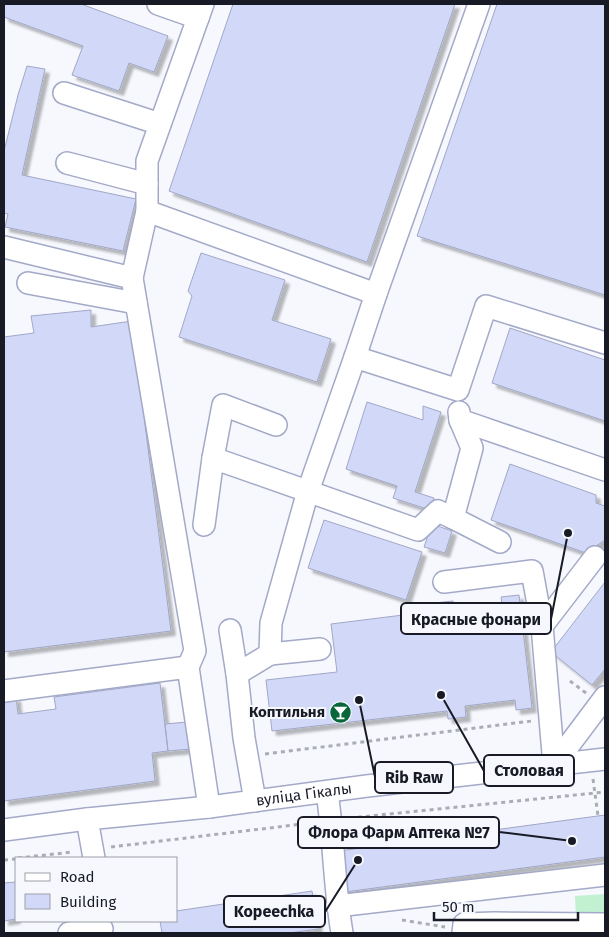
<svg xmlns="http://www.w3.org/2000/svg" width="609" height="937" font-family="'Fira Sans',sans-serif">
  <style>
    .green { fill: #c2f1d1 }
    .building { fill: #d2d8f8; stroke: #a1a7c5; filter: url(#shadow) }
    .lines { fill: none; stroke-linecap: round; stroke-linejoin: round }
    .minor-casing { stroke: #a3a9c7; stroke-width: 24 }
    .path { stroke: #abadb5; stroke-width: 3; stroke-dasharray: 4 4; stroke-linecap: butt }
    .minor { stroke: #fff; stroke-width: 21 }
    .labels { text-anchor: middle; stroke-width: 4; stroke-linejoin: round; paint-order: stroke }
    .poi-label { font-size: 15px; font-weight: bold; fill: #181a25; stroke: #f6f8fe; text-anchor: end }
    .street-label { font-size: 15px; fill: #181a25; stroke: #f6f8fe }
    .leader { fill: none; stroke: #181a25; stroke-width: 2 }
    .callout-dot { fill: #181a25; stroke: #f6f8fe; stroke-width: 2 }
    .callout { fill: #f6f8fe; stroke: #181a25; stroke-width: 2 }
    .callout-label { font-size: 16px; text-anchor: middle; font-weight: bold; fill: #181a25 }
  </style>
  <defs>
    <filter id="shadow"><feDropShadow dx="4.5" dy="4.5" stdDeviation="1" flood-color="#0004"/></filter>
  </defs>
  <rect width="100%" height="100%" fill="#f6f8fe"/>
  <path class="green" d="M605,894V917L576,918L575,896Z"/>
  <path class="building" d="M4,4H81L168,36L154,72L129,63L119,91L72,75L83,46L4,17Z
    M233,4H455L367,262L169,191Z
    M497,4H605V295L417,236Z
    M27,66L45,69L22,175L136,199L123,251L5,227L8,214L4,213V151L18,95Z
    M201,253L285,280L272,320L331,339L317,382L179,337L192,296L188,291Z
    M91,310V327L132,321L171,631L4,652V337L34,333L31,316Z
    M510,328L605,360V421L492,383Z
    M367,402L423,420V406L441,412L415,492L434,498L430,510L393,498L397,486L346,469Z
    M510,464L596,495V503L605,506V540L586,553L491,520Z
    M324,520L422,552L406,600L308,568Z
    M432,524L452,531L445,553L424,547Z
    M605,582V669L592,685L551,652Z
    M519,595L532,708L516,710L515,700L465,706L466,717L448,719L447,711L272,731L266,680L337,672L331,624L435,611L434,603L453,601L455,609L502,604L501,597Z
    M160,683L168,751L152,753L155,781L4,801V699L16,697L18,714L56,709L54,697Z
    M187,722L191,749L168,751L165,724Z
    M605,815V857L345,892L339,851Z
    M16,882V919L4,921V883Z
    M312,891L318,929L289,933H162L160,921H176V911Z"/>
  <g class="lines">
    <defs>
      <g id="minor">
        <path d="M158,4L198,18"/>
        <path d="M203,4L147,161V211L376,294"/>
        <path d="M64,93L160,124"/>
        <path d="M67,163L147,184"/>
        <path d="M4,247L132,278L195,651L188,667"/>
        <path d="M132,278L147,211"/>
        <path d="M28,283L136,303"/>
        <path d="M355,357L458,390L486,306L605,343"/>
        <path d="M459,412L460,420L605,470"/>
        <path d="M213,458L223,405L276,425"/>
        <path d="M453,518L500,542"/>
        <path d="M204,525L213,458L418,530L438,511L453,518L472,448L460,420"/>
        <path d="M444,582L532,571L542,626L554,765"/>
        <path d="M542,626L595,557"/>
        <path d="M230,630L237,674L244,738L255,801"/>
        <path d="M270,654L320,649"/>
        <path d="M237,674L270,654L271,623L308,491L355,357L376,294L479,4"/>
        <path d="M4,691L188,667L209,807"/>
        <path d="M554,765L605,697"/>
        <path d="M327,792C334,839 334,886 342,933"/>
        <path d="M87,819L94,858"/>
        <path id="s1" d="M4,830L87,819L209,807L367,786L605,759"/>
        <path d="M337,906L605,875"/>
        <path d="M69,933L102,929"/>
        <path d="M463,933L464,924L494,923L605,924"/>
      </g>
    </defs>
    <use href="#minor" class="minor-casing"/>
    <path class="path" d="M570,681L586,693
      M265,754L532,721
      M593,779L598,816
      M350,818L605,792
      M111,847L311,823
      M18,858L73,852
      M4,860L16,859
      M402,920L445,927"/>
    <use href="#minor" class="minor"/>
  </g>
  <defs>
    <symbol id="bar-disc" viewBox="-11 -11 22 22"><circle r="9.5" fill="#07673a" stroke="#f6f8fe"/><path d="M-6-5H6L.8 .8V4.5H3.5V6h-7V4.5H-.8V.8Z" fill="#fff"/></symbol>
  </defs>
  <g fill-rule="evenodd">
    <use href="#bar-disc" x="328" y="700" width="25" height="25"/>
  </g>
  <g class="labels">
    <g class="poi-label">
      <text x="325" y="717">Коптильня</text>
    </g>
    <g class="street-label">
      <text dy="5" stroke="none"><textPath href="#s1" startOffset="302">вуліца Гікалы</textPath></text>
    </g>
  </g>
  <path class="leader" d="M568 533L551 619M441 695L484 771M359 700L375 777M572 841L499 832M358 860L325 912"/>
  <g class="callout-dot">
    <circle cx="568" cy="533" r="5"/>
    <circle cx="441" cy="695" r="5"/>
    <circle cx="359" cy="700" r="5"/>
    <circle cx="572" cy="841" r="5"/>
    <circle cx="358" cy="860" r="5"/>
  </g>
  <g class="callout">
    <rect x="401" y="603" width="150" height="31" rx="5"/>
    <rect x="484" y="755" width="90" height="31" rx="5"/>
    <rect x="375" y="762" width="78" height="31" rx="5"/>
    <rect x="298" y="817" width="201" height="31" rx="5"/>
    <rect x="224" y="896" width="101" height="31" rx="5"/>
  </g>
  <g class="callout-label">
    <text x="476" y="625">Красные фонари</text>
    <text x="529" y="776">Столовая</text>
    <text x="414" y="783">Rib Raw</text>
    <text x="399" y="838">Флора Фарм Аптека №7</text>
    <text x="274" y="917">Kopeechka</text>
  </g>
  <rect width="609" height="937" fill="none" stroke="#181a25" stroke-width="10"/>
  <rect x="15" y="857" width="162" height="65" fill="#f6f8fe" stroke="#9d9fa7"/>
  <rect x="25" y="873" width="25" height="8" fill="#ffffff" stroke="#9d9fa7"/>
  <text x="60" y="882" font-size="15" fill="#181a25">Road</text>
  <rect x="25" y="894" width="25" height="15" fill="#d2d8f8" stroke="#9d9fa7"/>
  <text x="60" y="907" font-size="15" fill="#181a25">Building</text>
  <path d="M434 912v8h144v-8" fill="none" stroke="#181a25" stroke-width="2.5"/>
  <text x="442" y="912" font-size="15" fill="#181a25" stroke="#f6f8fe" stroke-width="4" paint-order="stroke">50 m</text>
</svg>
